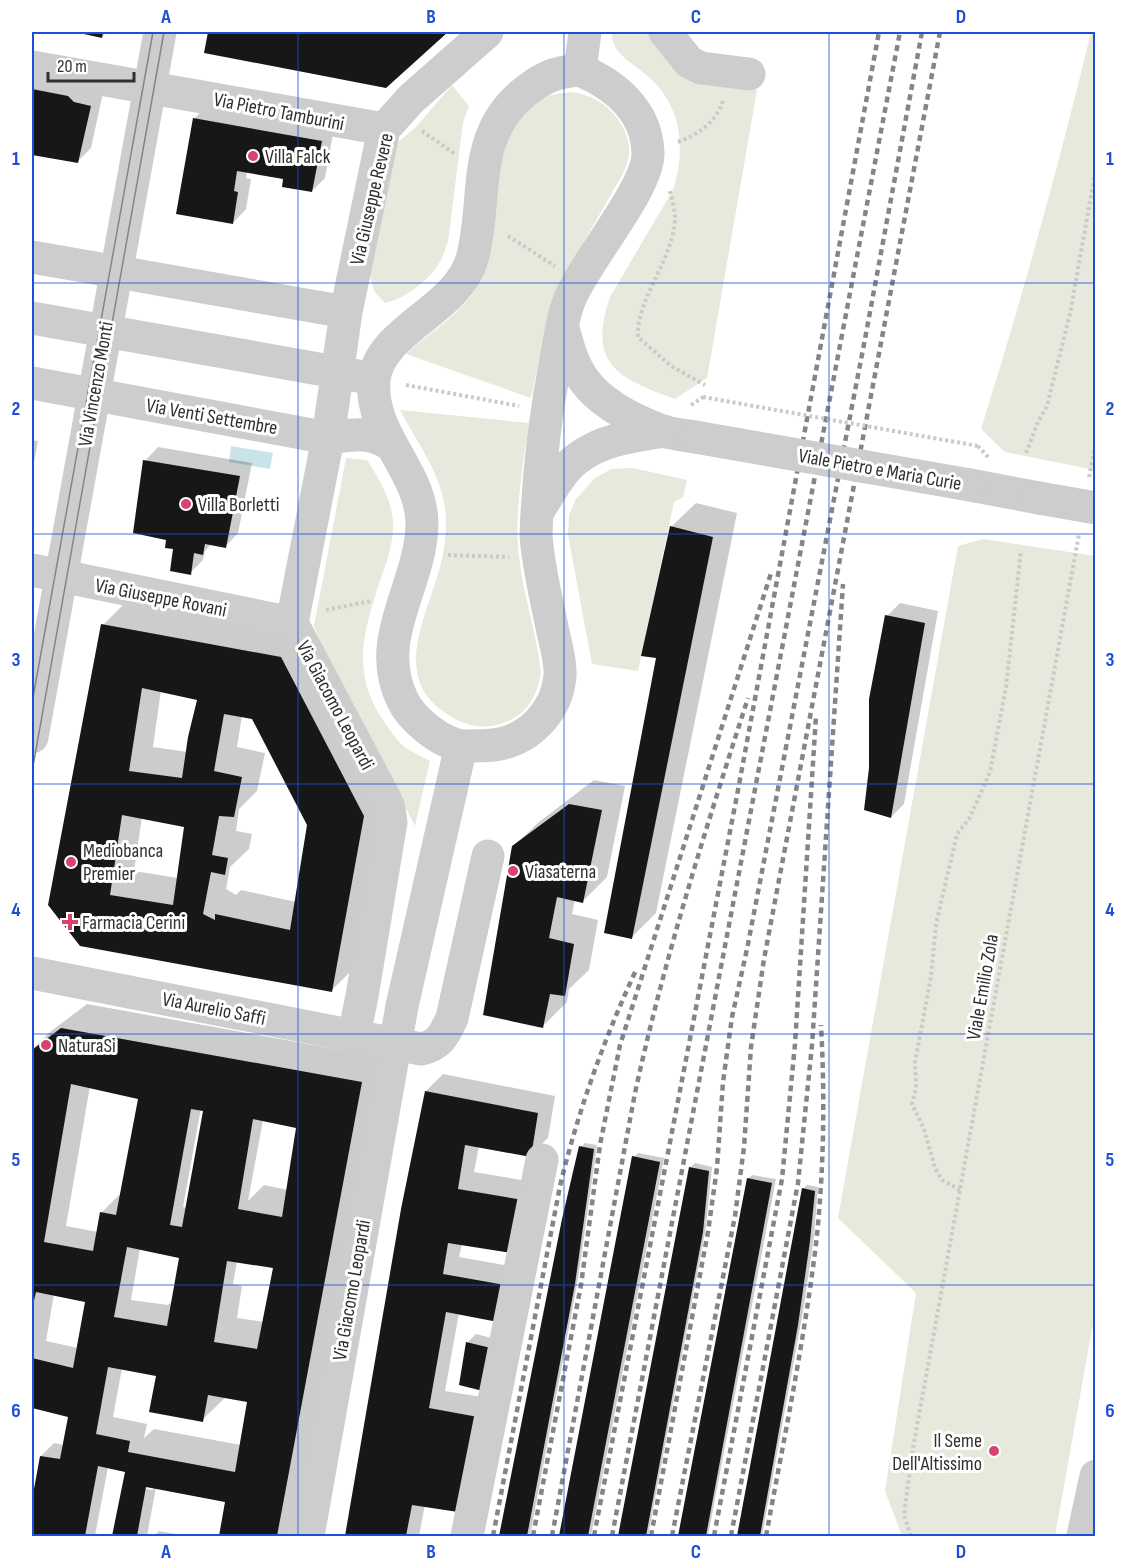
<svg xmlns="http://www.w3.org/2000/svg" width="1127" height="1568" font-family="'Sofia Sans Condensed',sans-serif">
  <style>
    .green { fill: #e6e9dc }
    .water { fill: #cae3e8 }
    .shadow { fill: #0003; fill-rule: evenodd }
    .building { fill: #171717; fill-rule: evenodd }
    .lines { fill: none; stroke-linecap: round; stroke-linejoin: round }
    .path { stroke: #cacaca; stroke-width: 4; stroke-dasharray: 3 3; stroke-linecap: butt }
    .minor { stroke: #cdcdcd; stroke-width: 33 }
    .tram { stroke: #858585; stroke-width: 1.5 }
    .rail { stroke: #858585; stroke-width: 4.5; stroke-dasharray: 6 4.5; stroke-linecap: butt }
    .path-bridge { stroke: #cacaca; stroke-width: 4; stroke-dasharray: 3 3; stroke-linecap: butt }
    .minor-bridge { stroke: #cdcdcd; stroke-width: 33 }
    .grid { fill: none; stroke: #1d4ed8; stroke-width: 1.5; stroke-opacity: 0.55 }
    .poi-dot { fill: #d7426f; stroke: #fff; stroke-width: 2 }
    .labels { text-anchor: middle; stroke-width: 6; stroke-linejoin: round; paint-order: stroke }
    .street-label { font-size: 20px; fill: #303030; stroke: #fff }
    .poi-label { font-size: 20px; fill: #303030; stroke: #fff; text-anchor: start }
    .neatline { fill: none; stroke: #1d4ed8; stroke-width: 2 }
    .grid-label { font-size: 20px; text-anchor: middle; font-weight: bold; fill: #1d4ed8 }
  </style>
  <rect width="100%" height="100%" fill="#fff"/>
  <path class="green" d="M612,32H650L688,80L757,90L707,378L675,399C618,378 587,365 610,297L673,190C685,152 683,112 654,82C640,66 610,56 612,32Z
    M1091,32H1096L1095,470L1005,452L981,429C1022,298 1059,165 1091,32Z
    M452,85L469,106L463,122L448,242C445,248 444,255 441,260C431,279 405,299 385,303L374,291L370,275L398,142L416,127Z
    M571,92C590,95 605,102 617,118C624,129 630,139 629,152C629,167 618,182 611,194C597,221 579,247 566,275C548,315 540,356 531,398L406,354C431,331 464,313 480,281C504,230 484,136 536,101C546,94 558,94 571,92Z
    M400,410L529,423C523,467 514,512 519,556C523,595 537,634 541,673C537,696 528,713 506,722C485,730 468,727 450,716C384,677 433,608 443,554C445,544 446,532 446,522C446,480 419,446 400,410Z
    M346,458L367,460C379,479 392,499 393,523C394,547 383,571 376,593C361,640 354,677 383,720C389,729 397,741 406,748C414,753 423,757 430,761L415,826L319,639L314,626Z
    M633,468L687,480L683,497L674,502L638,671L592,664L568,535L569,515L576,499L594,479L611,469Z
    M983,539L1095,556V1321L1092,1329L1055,1536H902L885,1491L916,1293L838,1218L958,546Z"/>
  <path class="water" d="M231,446L273,453L270,469L229,462Z"/>
  <path class="shadow" d="M75,32H107L102,37Z
    M209,32H446L385,86L206,51Z
    M32,74L103,93L91,148L78,161L32,153Z
    M207,105L334,128L325,178L312,191L284,178L247,172L246,178L251,179L246,209L233,223L194,119Z
    M32,440L38,441L32,474Z
    M158,447L252,463L238,533L225,547L211,544L205,551L203,560L190,573L168,539L145,461Z
    M696,503L737,513L656,913L632,937L671,527Z
    M127,601L305,633L387,791L363,959L332,990L81,945L103,625ZM161,690L199,699L188,752L153,747ZM242,716L253,718L308,825L296,902L241,890L236,895L226,889L230,867L249,849L252,834L236,831L239,809L257,791L265,753L237,747ZM142,817L186,825L178,878L134,871Z
    M900,603L938,611L904,804L891,817L887,616Z
    M594,780L625,786L607,877L583,901L575,899L572,914L598,920L589,970L569,989L567,1002L542,1027L514,846L539,822Z
    M87,1004L385,1058L296,1536H220L227,1500L156,1487L147,1536H113L126,1470L108,1467L95,1536H32V1509L41,1456L54,1443L64,1445L70,1416L34,1407L32,1424V1050L50,1032ZM90,1086L139,1099L121,1196L119,1195L101,1213L98,1232L66,1226ZM201,1108L205,1111L187,1208L183,1207ZM263,1120L298,1127L288,1190L264,1185L248,1201ZM140,1248L181,1257L173,1300L168,1305L131,1300ZM237,1261L275,1267L264,1322L237,1318L242,1286L233,1284ZM54,1294L87,1301L78,1348L46,1341ZM122,1368L158,1375L202,1420L226,1397L249,1401L241,1445L154,1429L144,1438L147,1424L113,1417ZM132,1486L154,1487L153,1490Z
    M443,1074L555,1096L548,1138L530,1155L479,1146L474,1172L539,1183L462,1244L459,1257L522,1268L514,1303L459,1313L445,1391L494,1399L425,1505L419,1536H346L402,1209L426,1091Z
    M585,1143L597,1145L578,1279L530,1536H501L549,1290L581,1147Z
    M638,1153L664,1158L591,1536H561L634,1157Z
    M695,1163L712,1167L706,1227L648,1536H620L691,1167Z
    M752,1175L776,1179L708,1536H679L748,1179Z
    M807,1185L818,1187L814,1236L804,1306L762,1536H738L803,1189Z
    M476,1334L499,1340L492,1381L467,1343Z
    M159,1531L188,1536H154Z"/>
  <path class="building" d="M75,32H103L102,38Z
    M208,32H448L386,88L204,53Z
    M32,89L68,96L74,102L91,106L78,163L32,155Z
    M193,118L322,141L312,192L282,187L283,179L237,171L234,191L238,192L233,224L176,214Z
    M143,460L240,476L226,548L205,544L203,555L194,553L191,575L170,571L173,549L165,548L166,540L133,533Z
    M670,526L713,537L632,939L604,933L656,658L641,656Z
    M885,615L925,623L891,818L864,810L869,768V699Z
    M101,624L281,657L364,816L332,992L80,946L48,905ZM142,688L197,700L188,737L182,778L129,771ZM224,714L252,719L307,825L290,930L215,914V920L203,914L211,872L225,875L228,858L212,855L219,816L234,817L242,777L214,771ZM122,815L184,827L173,905L110,895Z
    M569,804L602,810L583,903L557,897L549,938L574,944L565,996L550,994L543,1028L483,1015L512,846Z
    M61,1028L362,1082L277,1536H219L225,1502L146,1487L137,1536H112L125,1472L98,1466L85,1536H32V1500L40,1456L60,1459L68,1417L32,1408V1358L73,1368L85,1302L36,1292L32,1309V1050ZM71,1084L138,1099L116,1215L100,1212L93,1251L44,1242ZM191,1109L203,1111L182,1227L170,1225ZM253,1119L296,1128L282,1217L238,1209ZM127,1247L179,1258L167,1326L114,1317ZM227,1261L273,1268L257,1349L214,1342ZM108,1367L156,1376L149,1412L203,1422L208,1395L247,1402L235,1472L128,1452L130,1441L96,1434Z
    M425,1091L538,1113L531,1157L465,1145L458,1189L523,1200L512,1253L448,1243L443,1274L505,1285L498,1322L446,1312L429,1408L478,1417L458,1512L412,1505L406,1536H345L401,1209Z
    M579,1146L594,1149L575,1284L527,1536H499L562,1219Z
    M632,1156L660,1162L588,1536H559Z
    M689,1167L709,1171L703,1232L646,1536H618Z
    M747,1178L772,1183L706,1536H678Z
    M802,1188L815,1191L810,1241L798,1325L760,1536H737Z
    M466,1342L491,1348L483,1391L459,1385Z"/>
  <g class="lines">
    <path class="path" d="M422,131L455,154
      M678,142C698,135 716,122 723,101
      M670,191C672,200 675,210 675,218C674,259 635,301 638,337L671,366L705,385
      M508,236L555,266
      M406,385L519,406
      M691,405L703,397
      M978,446L988,457
      M1026,453L1038,422L1047,406L1070,314L1096,168
      M1089,477L1096,443
      M448,555L509,557
      M326,610L371,601
      M960,1190L942,1180L935,1168L924,1129L912,1104L916,1088L915,1062L931,977L936,924L957,834L969,819L990,772L1006,687L1021,550
      M911,1536L904,1515L913,1448L1079,534"/>
    <path class="minor" d="M665,32L689,62L701,68L749,74
      M32,67L384,129
      M580,70C615,85 647,111 648,153C649,188 584,262 569,301C562,319 560,340 556,359C545,417 538,476 536,535C538,566 546,597 552,627C555,643 561,660 560,676C557,711 529,741 493,745C484,746 475,746 466,746C443,746 411,719 402,699C373,637 421,586 422,524C422,471 369,435 374,380C379,330 457,311 472,259C488,202 470,139 521,95C541,78 554,72 580,70Z
      M580,70L585,32
      M32,257L346,312
      M32,318L358,376
      M563,328C568,346 572,364 584,380C601,404 636,421 662,431C672,434 684,435 695,437
      M32,383L328,438C354,435 368,430 391,445
      M970,485L1039,498
      M538,511C550,493 561,470 578,458C603,439 634,436 664,431
      M32,570L292,623
      M32,737L160,32
      M32,973L421,1049C440,1045 444,1035 452,1018L488,856
      M354,1035L362,996L391,822L389,808L385,799L292,623L328,438L346,312L384,129L411,99L487,32
      M308,1536L402,1006L461,746
      M467,1536L542,1160
      M1083,1536L1096,1476"/>
    <path class="tram" d="M32,703L153,32
      M32,772L164,32"/>
    <path class="rail" d="M493,1536L560,1186C578,1111 604,1039 637,968
      M533,1536L581,1285L600,1145L620,1045L772,570
      M552,1536L635,1093C664,959 706,828 748,698
      M594,1536L738,790L879,32
      M612,1536L900,32
      M651,1536L708,1232L717,1168L723,1082L732,1017L747,949L865,339L922,32
      M672,1536L735,1216L744,1147L751,1047L764,959L940,32
      M714,1536L782,1179L795,1044L816,716
      M731,1536L798,1183L812,1045L843,584
      M766,1536C784,1439 804,1342 816,1244C824,1171 825,1098 821,1025"/>
    <path class="path-bridge" d="M703,397L978,446"/>
    <path class="minor-bridge" d="M695,437L970,485
      M1039,498L1096,508"/>
  </g>
  <path class="grid" d="M298,32V1536M564,32V1536M829,32V1536M32,283H1096M32,534H1096M32,784H1096M32,1034H1096M32,1285H1096"/>
  <g class="poi-dot">
    <circle cx="253" cy="156" r="6"/>
    <circle cx="186" cy="504" r="6"/>
    <circle cx="71" cy="862" r="6"/>
    <circle cx="513" cy="871" r="6"/>
    <path d="M67 913h6v6h6v6h-6v6h-6v-6h-6v-6h6z"/>
    <circle cx="46" cy="1045" r="6"/>
    <circle cx="994" cy="1451" r="6"/>
  </g>
  <g class="labels">
    <g class="street-label">
      <text transform="translate(279 111) rotate(11)" y="7">Via Pietro Tamburini</text>
      <text transform="translate(371 199) rotate(-77)" y="7">Via Giuseppe Revere</text>
      <text transform="translate(95 384) rotate(-80)" y="7">Via Vincenzo Monti</text>
      <text transform="translate(212 416) rotate(10)" y="7">Via Venti Settembre</text>
      <text transform="translate(880 469) rotate(10)" y="7">Viale Pietro e Maria Curie</text>
      <text transform="translate(161 597) rotate(11)" y="7">Via Giuseppe Rovani</text>
      <text transform="translate(336 705) rotate(62)" y="7">Via Giacomo Leopardi</text>
      <text transform="translate(982 987) rotate(-80)" y="7">Viale Emilio Zola</text>
      <text transform="translate(214 1008) rotate(11)" y="7">Via Aurelio Saffi</text>
      <text transform="translate(351 1290) rotate(-80)" y="7">Via Giacomo Leopardi</text>
    </g>
    <g class="poi-label">
      <text x="265" y="163">Villa Falck</text>
      <text x="198" y="511">Villa Borletti</text>
      <text x="83" y="857">Mediobanca<tspan x="83" dy="23">Premier</tspan></text>
      <text x="525" y="878">Viasaterna</text>
      <text x="82" y="929">Farmacia Cerini</text>
      <text x="58" y="1052">NaturaSì</text>
      <text x="982" y="1447" text-anchor="end">Il Seme<tspan x="982" dy="23">Dell'Altissimo</tspan></text>
    </g>
  </g>
  <rect width="1127" height="1568" fill="none" stroke="#ffffff" stroke-width="66"/>
  <path d="M48 72v9h86v-9" fill="none" stroke="#303030" stroke-width="3"/>
  <text x="57" y="72" font-size="18" fill="#303030" stroke="#ffffff" stroke-width="4.5" paint-order="stroke">20 m</text>
  <rect x="33" y="33" width="1061" height="1502" class="neatline"/>
  <g class="grid-label">
    <text x="166" y="23">A</text>
    <text x="431" y="23">B</text>
    <text x="696" y="23">C</text>
    <text x="961" y="23">D</text>
    <text x="16" y="165">1</text>
    <text x="1110" y="165">1</text>
    <text x="16" y="415">2</text>
    <text x="1110" y="415">2</text>
    <text x="16" y="666">3</text>
    <text x="1110" y="666">3</text>
    <text x="16" y="916">4</text>
    <text x="1110" y="916">4</text>
    <text x="16" y="1166">5</text>
    <text x="1110" y="1166">5</text>
    <text x="16" y="1417">6</text>
    <text x="1110" y="1417">6</text>
    <text x="166" y="1558">A</text>
    <text x="431" y="1558">B</text>
    <text x="696" y="1558">C</text>
    <text x="961" y="1558">D</text>
  </g>
</svg>
